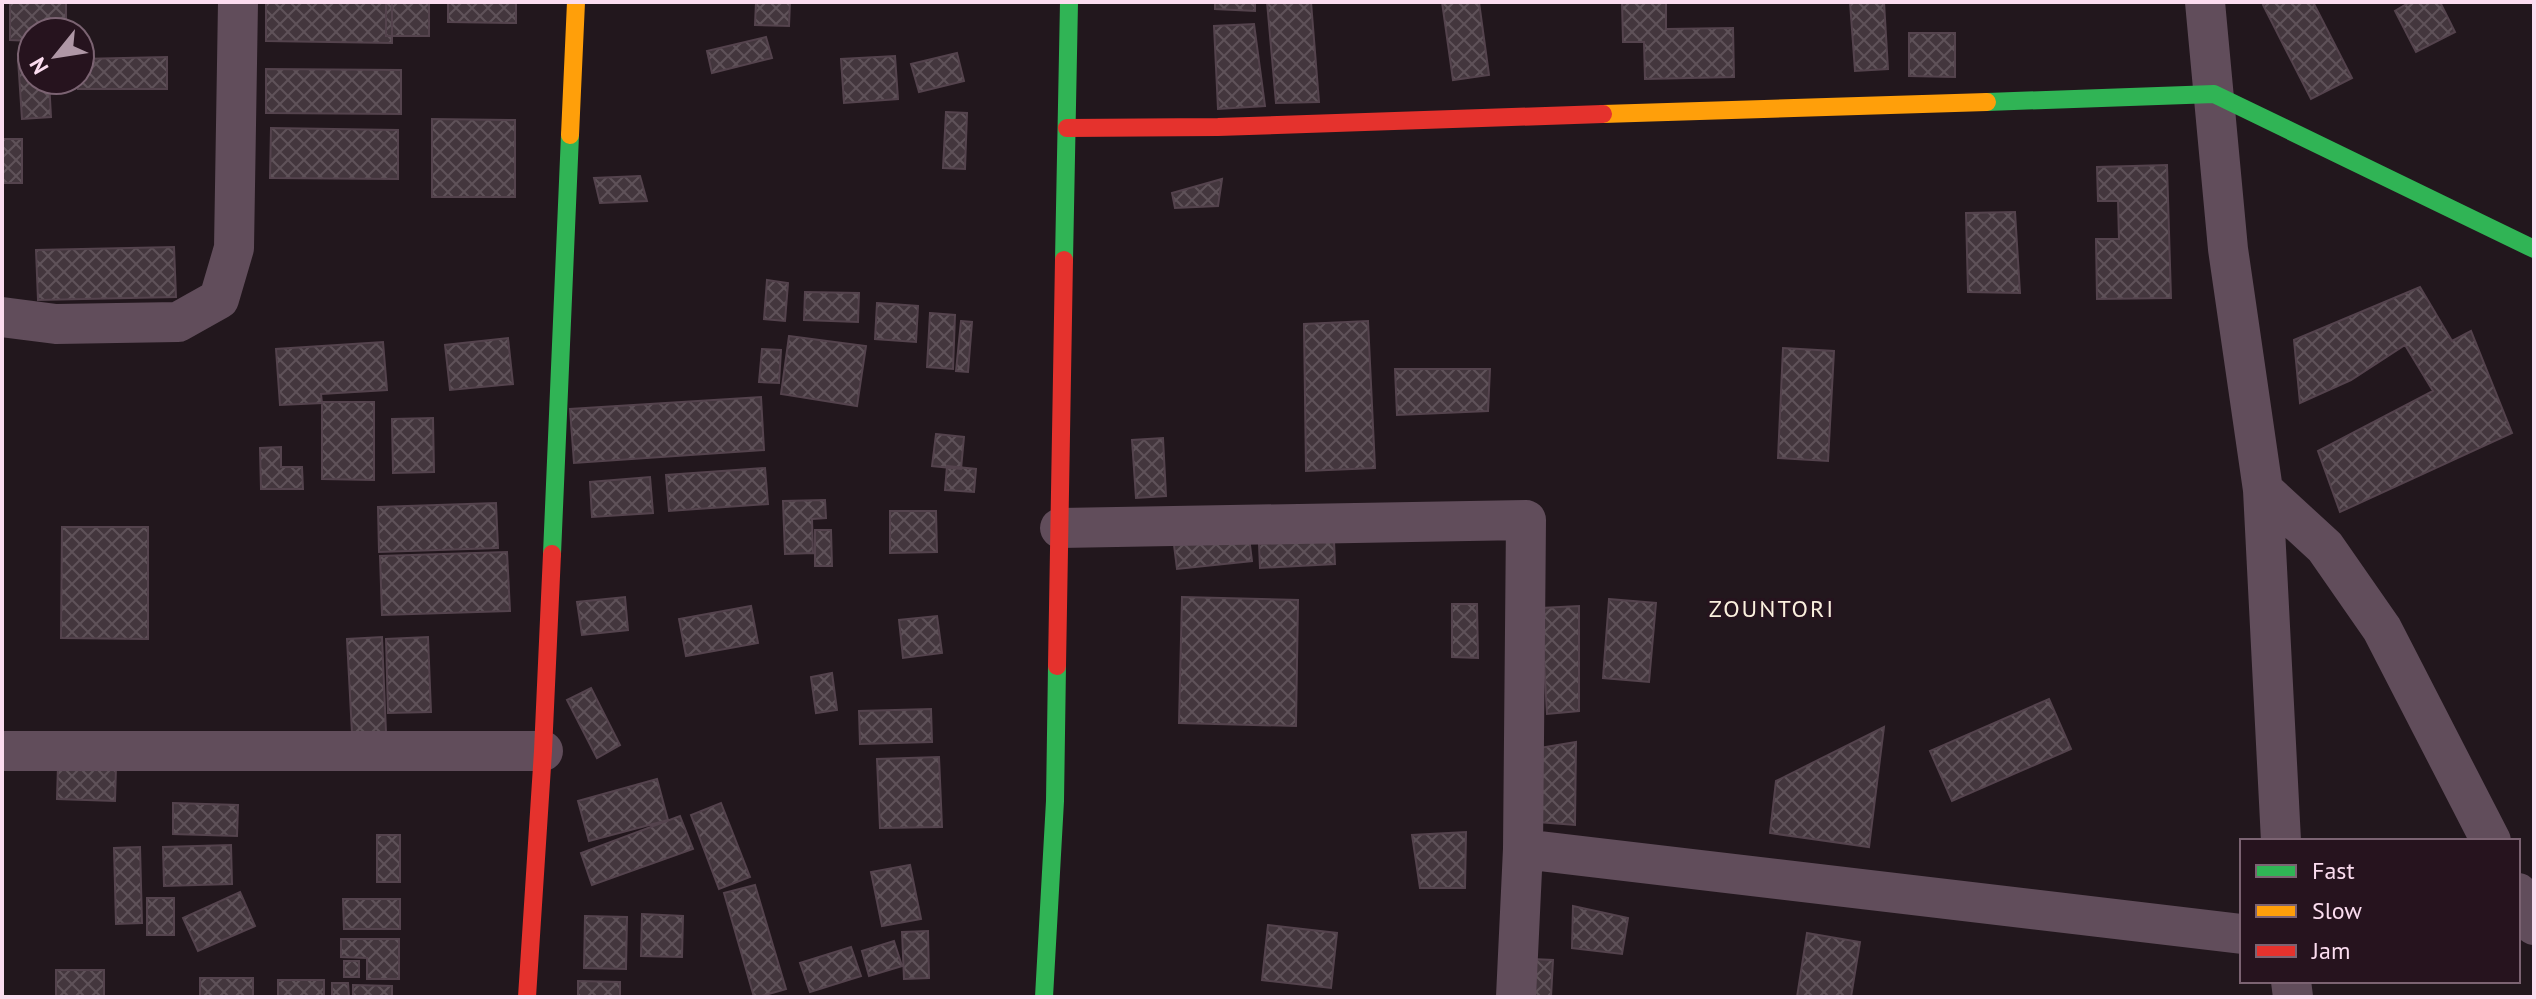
<svg xmlns="http://www.w3.org/2000/svg" width="2536" height="999" font-family="'PT Sans',sans-serif">
  <style>
    .building { fill: url(#building-cross-hatch); stroke: #54434d; stroke-width: 2 }
    .lines { fill: none; stroke-linecap: round; stroke-linejoin: round }
    .street { stroke: #614d5b; stroke-width: 40 }
    .fast { stroke: #30b455; stroke-width: 18 }
    .slow { stroke: #ff9f0a; stroke-width: 18 }
    .jam { stroke: #e5322d; stroke-width: 18 }
    .labels { text-anchor: middle; stroke-width: 6; stroke-linejoin: round; paint-order: stroke }
    .quarter-label { font-size: 24px; letter-spacing: 2px; fill: #fbf0de; stroke: #26131e }
  </style>
  <defs>
    <pattern id="building-cross-hatch" width="8" height="8" patternUnits="userSpaceOnUse" patternTransform="scale(2)"><rect width="8" height="8" fill="#43363d"/><path d="M0 0l8 8M0 8l8-8" fill="none" stroke="#5f5259"/></pattern>
  </defs>
  <rect width="100%" height="100%" fill="#22171d"/>
  <path class="building" d="M10,2H66V22H56V32H32V41L10,40Z
    M266,2H392V43L266,41Z
    M386,2H429V36H386Z
    M448,2H516V23L448,22Z
    M756,2H790L789,26L755,25Z
    M1215,2H1255V11L1215,9Z
    M1267,2H1311L1319,102L1276,103Z
    M1442,2H1479L1489,75L1453,80Z
    M1622,2H1666V29L1733,28L1734,77L1645,79L1644,42H1623Z
    M1850,2H1884L1888,69L1855,71Z
    M2268,2H2313L2352,78L2311,99L2263,5Z
    M2410,2H2440L2455,32L2416,52L2395,11Z
    M1254,24L1265,106L1218,109L1214,26Z
    M1909,33H1955V77L1909,76Z
    M766,37L772,58L712,73L707,51Z
    M957,53L964,81L919,92L911,64Z
    M895,56L898,99L844,103L841,59Z
    M167,57V89H78L80,59Z
    M32,58V80H49L51,117L22,119L18,59Z
    M266,69L401,70V114L266,113Z
    M946,112L967,113L965,169L943,168Z
    M432,119L515,120V197H432Z
    M271,128L398,130V179L270,178Z
    M2,139H22V183H2Z
    M2167,165L2171,298L2097,299L2096,239H2119L2118,201H2098L2097,167Z
    M640,176L647,201L600,203L594,178Z
    M1222,179L1218,206L1175,208L1172,193Z
    M2015,212L2020,293L1968,292L1966,213Z
    M174,247L176,297L38,300L36,250Z
    M767,280L788,283L785,321L764,319Z
    M2420,287L2452,341L2471,331L2512,433L2340,512L2318,451L2433,391L2405,345L2351,380L2300,403L2294,340Z
    M805,292L859,293L858,322L804,320Z
    M877,303L918,306L916,342L875,339Z
    M930,313L955,315L953,369L927,367Z
    M961,321L972,322L968,372L956,371Z
    M1368,321L1375,468L1306,471L1304,324Z
    M789,336L866,346L857,406L781,394Z
    M508,338L513,384L450,390L445,345Z
    M383,342L387,390L321,394L322,403L280,405L276,349Z
    M1783,348L1834,351L1828,461L1778,458Z
    M762,349L781,350L779,383L759,382Z
    M1395,369H1490L1488,411L1397,415Z
    M761,397L764,450L574,463L570,409Z
    M322,402H374V480L322,479Z
    M433,418L434,472L393,473L392,419Z
    M936,434L964,437L961,469L932,466Z
    M1163,438L1166,496L1136,498L1132,440Z
    M281,447V467H302L303,489H261L260,448Z
    M947,466L976,469L974,492L945,490Z
    M765,468L768,504L669,511L666,475Z
    M650,477L653,513L592,517L590,482Z
    M825,500L826,518L812,519L813,553L785,554L783,501Z
    M496,503L498,548L379,552L378,507Z
    M890,511H936L937,552L890,553Z
    M62,527H148V639L61,638Z
    M1248,529L1252,561L1177,569L1173,537Z
    M815,530H831L832,566H815Z
    M1334,541L1335,564L1260,568L1259,544Z
    M507,552L510,611L382,615L380,556Z
    M625,597L628,630L582,635L577,602Z
    M1182,597L1298,600L1296,726L1179,723Z
    M1609,599L1656,603L1649,682L1603,678Z
    M1452,604H1477L1478,658L1452,657Z
    M751,606L758,643L686,656L679,619Z
    M1579,606V711L1547,714L1541,608Z
    M937,616L942,653L903,658L899,620Z
    M382,637L386,732L352,733L347,639Z
    M428,637L431,712L388,713L386,639Z
    M832,673L837,710L816,713L811,677Z
    M591,688L620,745L597,758L567,700Z
    M2049,699L2071,749L1952,801L1930,751Z
    M931,709L932,742L860,744L859,711Z
    M1884,727L1869,847L1770,833L1776,781Z
    M1576,742L1575,825L1538,822L1539,748Z
    M939,757L942,827L880,828L877,759Z
    M58,765L116,767L115,801L57,799Z
    M657,779L668,820L589,841L578,801Z
    M173,803L238,805L237,836L173,834Z
    M721,803L750,877L719,889L691,815Z
    M680,816L693,849L592,885L581,853Z
    M1466,832L1465,888H1420L1412,835Z
    M377,835H400V882H377Z
    M231,845L232,884L164,886L163,847Z
    M140,847L142,923L116,924L114,848Z
    M910,865L921,919L882,926L871,872Z
    M755,885L786,989L758,997H754L724,893Z
    M240,892L255,926L198,951L183,918Z
    M147,898H174V935H147Z
    M343,899H400V929H344Z
    M1573,906L1628,918L1622,954L1572,948Z
    M642,914L683,916L682,957L641,956Z
    M585,916L627,917L626,969L584,968Z
    M1268,925L1337,933L1331,988L1262,980Z
    M928,931L929,978L904,979L902,932Z
    M1807,933L1860,942L1851,997H1797Z
    M341,939H399V979H367V958L341,957Z
    M894,941L902,966L869,976L862,951Z
    M851,947L861,976L810,992L800,963Z
    M1532,959L1553,960L1551,997H1530Z
    M344,961H359V977H344Z
    M56,970H104V997H56Z
    M200,978H253V997H200Z
    M278,980H324V997H278Z
    M578,981L620,982V997H578Z
    M332,983H348L349,997H332Z
    M353,985L392,986V997H353Z"/>
  <g class="lines">
    <path class="street" d="M2205,2L2228,249L2263,490L2281,841
      M2,317L56,324L178,322L219,299L234,248L238,2
      M2263,490L2325,547L2382,629L2491,841
      M1060,528L1526,520L1523,849L1516,997
      M2,751H543
      M1523,849L2242,934
      M2518,893L2534,925
      M2291,981L2293,997"/>
    <path class="fast" d="M1987,102L2214,94L2534,249
      M1064,260L1069,2
      M552,554L570,135
      M1044,997L1055,801L1057,666"/>
    <path class="slow" d="M1603,114L1987,102
      M570,135L576,2"/>
    <path class="jam" d="M1067,128L1218,127L1603,114
      M1057,666L1064,260
      M527,997L543,751L552,554"/>
  </g>
  <g class="labels">
    <g class="quarter-label">
      <text x="1772" y="617">ZOUNTORI</text>
    </g>
  </g>
  <rect width="2536" height="999" fill="none" stroke="#fbdcef" stroke-width="8"/>
  <rect x="2240" y="839" width="280" height="144" fill="#26131e" stroke="#7b6372" stroke-width="2"/>
  <rect x="2256" y="865" width="40" height="12" fill="#30b455" stroke="#7b6372" stroke-width="2"/>
  <text x="2312" y="879" font-size="24" fill="#fbdcef">Fast</text>
  <rect x="2256" y="905" width="40" height="12" fill="#ff9f0a" stroke="#7b6372" stroke-width="2"/>
  <text x="2312" y="919" font-size="24" fill="#fbdcef">Slow</text>
  <rect x="2256" y="945" width="40" height="12" fill="#e5322d" stroke="#7b6372" stroke-width="2"/>
  <text x="2312" y="959" font-size="24" fill="#fbdcef">Jam</text>
  <g transform="translate(56 56) rotate(240)"><circle r="38" fill="#26131e" stroke="#7b6372" stroke-width="2"/>
  <path d="M0-6L14 30L0 20L-14 30Z" fill="#af97a6"/>
  <text y="-12" font-size="22" font-weight="bold" text-anchor="middle" fill="#fbdcef">N</text>
  </g>
</svg>
